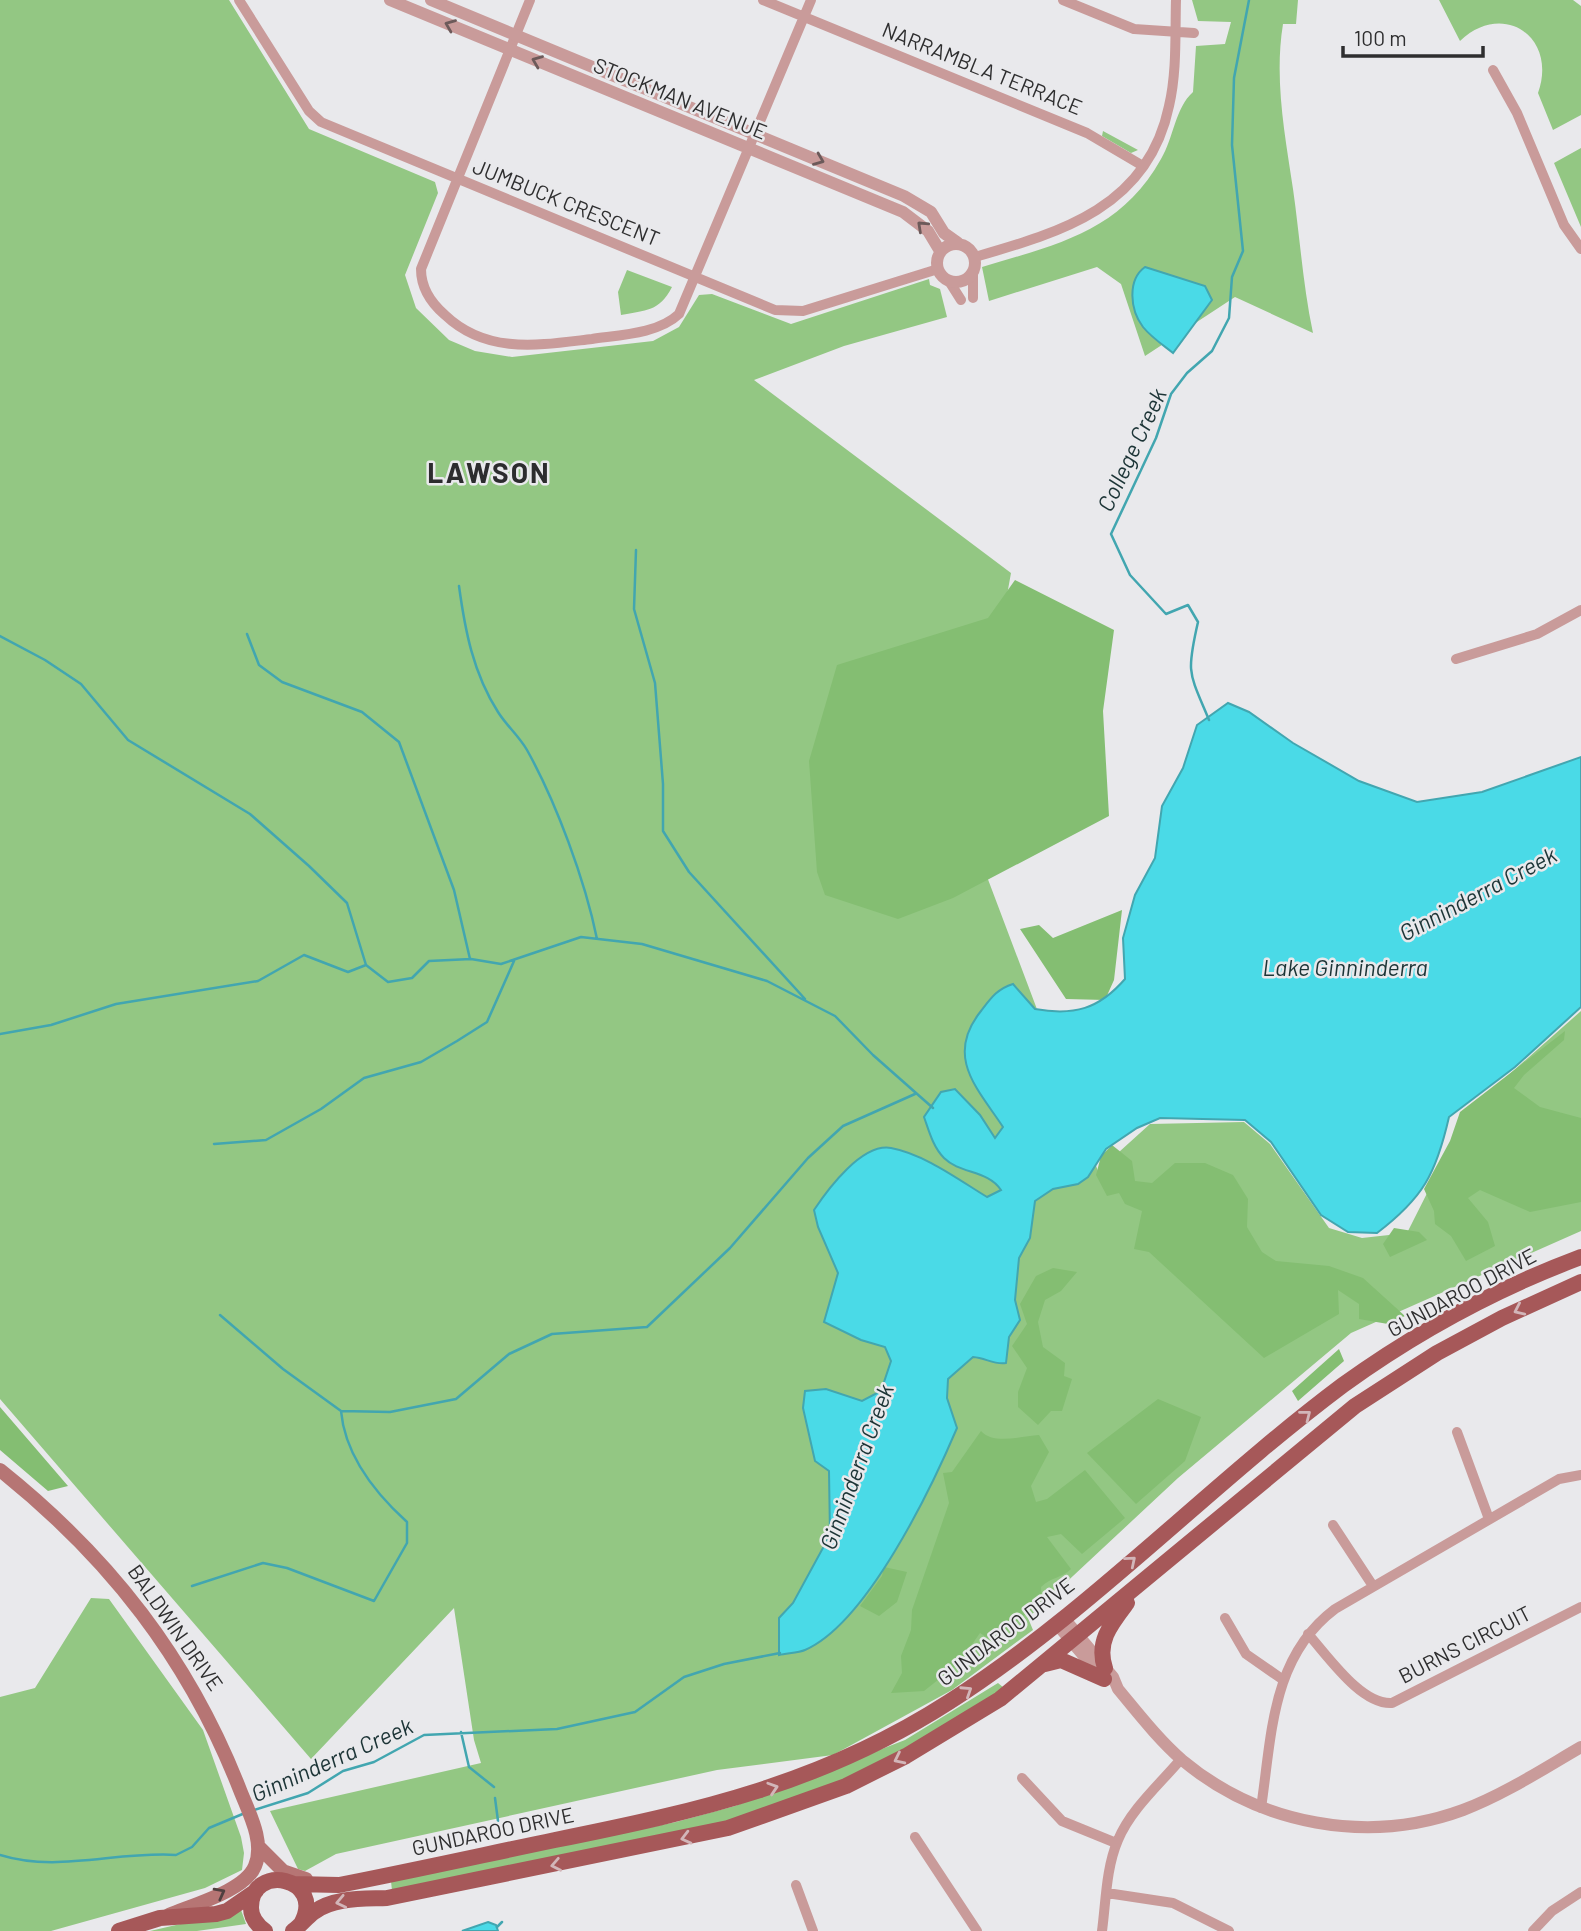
<svg xmlns="http://www.w3.org/2000/svg" width="1581" height="1931" font-family="Barlow,sans-serif">
  <style>
    .green { fill: #93c783 }
    .forest { fill: #84be72 }
    .water { fill: #4adae7; stroke: #42a6b0; stroke-width: 2 }
    .lines { fill: none; stroke-linecap: round; stroke-linejoin: round }
    .stream { stroke: #42a6b0; stroke-width: 2.5 }
    .minor { stroke: #c99b9a; stroke-width: 10 }
    .tertiary { stroke: #c99b9a; stroke-width: 12 }
    .secondary { stroke: #b67574; stroke-width: 14 }
    .primary { stroke: #a65859; stroke-width: 16 }
    .oneway { stroke: #6c5a5a }
    .oneway2 { stroke: #d2b6b9 }
    .oneway3 { stroke: #504040 }
    .labels { text-anchor: middle; stroke-width: 5; stroke-linejoin: round; paint-order: stroke }
    .street-label { font-size: 21px; fill: #2e2e2f; stroke: #e9e9ec }
    .water-label { font-size: 23px; font-style: italic; fill: #1c3436; stroke: #e9e9ec }
    .district-label { font-size: 28px; font-weight: bold; letter-spacing: 2px; fill: #2c2c2e; stroke: #e9e9ec }
  </style>
  <rect width="100%" height="100%" fill="#e9e9ec"/>
  <path class="green" d="M0,0H229L309,129L435,182L438,193L405,275L416,308L449,340L475,351L512,357L653,341L679,327L699,295L712,294L791,324L929,279L930,285L940,289L947,317L844,346L754,380L1011,573L966,821L1098,1171L1150,1124L1244,1122L1270,1144L1329,1228L1362,1238L1407,1233L1469,1110L1581,1011V1231L1351,1333L1178,1478L1028,1618L1033,1630L952,1690L833,1755L717,1770L336,1854L305,1871L298,1869L270,1811L481,1763L474,1740L454,1608L311,1759L0,1399Z
    M1192,0H1298L1296,24H1283C1274,79 1285,135 1293,189C1300,238 1303,286 1313,333L1235,297L1145,356L1121,284L1097,267L989,301L982,267C1058,244 1120,232 1161,159C1174,137 1175,108 1193,92L1196,46L1225,44L1231,22L1198,21Z
    M1439,0H1573L1581,6V115L1553,130L1538,93C1558,37 1503,0 1460,41Z
    M1103,131L1138,150L1131,153L1102,136Z
    M1581,148V227L1554,163Z
    M627,270L672,287C659,312 646,310 621,315L618,292Z
    M91,1598L109,1599L203,1730L241,1837L244,1853L242,1870L205,1888L51,1931H0V1697L35,1688Z
    M998,1683L1004,1688L926,1739L827,1787L734,1820L392,1891L391,1881L676,1822L735,1806L905,1740Z
    M241,1910L246,1924L197,1931H150Z"/>
  <path class="forest" d="M1015,580L1114,630L1103,711L1109,816L953,898L898,919L825,895L817,872L809,761L837,665L988,618Z
    M1122,910L1114,980L1105,1000L1066,999L1020,929L1039,925L1053,938Z
    M1565,1031L1564,1040L1524,1075L1514,1088L1540,1107L1581,1118V1202L1530,1212L1480,1190L1468,1198L1488,1222L1495,1246L1466,1261L1451,1236L1435,1224L1434,1211L1424,1189L1450,1141L1460,1112Z
    M1112,1145L1132,1161L1135,1181L1152,1183L1175,1163H1205L1233,1175L1248,1199L1247,1227L1262,1252L1276,1261L1329,1266L1363,1278L1405,1316L1388,1324L1359,1319V1304L1338,1290L1339,1314L1264,1358L1149,1252L1134,1249L1142,1211L1125,1204L1119,1193L1107,1196L1096,1175L1101,1156Z
    M1394,1228L1419,1232L1427,1240L1390,1257L1383,1244Z
    M1053,1268L1077,1272L1061,1291L1045,1300L1038,1322L1043,1347L1065,1363L1064,1376L1072,1379L1062,1411H1051L1038,1425L1018,1407V1392L1027,1368L1012,1346L1027,1324L1020,1304L1036,1276Z
    M1339,1349L1344,1361L1298,1401L1292,1391Z
    M1158,1399L1201,1417L1185,1461L1136,1504L1087,1453Z
    M0,1407L68,1486L48,1491L0,1450Z
    M981,1431C993,1445 1022,1436 1039,1435L1049,1452L1031,1486L1036,1502L1047,1499L1085,1470L1125,1518L1082,1554L1061,1534L1047,1537L1071,1569C1062,1578 1051,1577 1041,1587L1042,1603C1023,1613 1011,1629 994,1642L980,1633L958,1664L924,1691L891,1693L902,1673L901,1656L911,1630L912,1610L949,1503L943,1473L952,1472Z
    M884,1567L907,1572L897,1602L879,1616L860,1606L882,1576Z"/>
  <path class="water" d="M1145,267L1205,286L1212,300L1173,353C1163,345 1151,337 1143,327C1130,310 1127,280 1145,267Z
    M1228,703L1249,712L1293,743L1359,781L1417,802L1482,792L1581,757V1007L1515,1067L1449,1117C1436,1174 1423,1198 1377,1233L1348,1232L1321,1215L1271,1142L1245,1120L1160,1118L1137,1128L1106,1149L1088,1177L1078,1184L1053,1189L1035,1201L1030,1238L1019,1258L1015,1300L1020,1320L1009,1337L1006,1363C994,1365 986,1358 973,1357L948,1379L947,1398L957,1428C931,1489 867,1623 805,1650C798,1653 787,1653 779,1655V1618L793,1603L830,1535L829,1471L815,1461L803,1408L805,1391L826,1389L862,1401L881,1391L891,1361L885,1347L861,1340L824,1322L838,1273L818,1227L814,1210C828,1189 862,1143 891,1148C924,1154 959,1180 987,1197L1001,1190C988,1170 960,1174 944,1158C933,1147 929,1131 924,1117L941,1092L955,1089L980,1115L995,1138L1003,1127C978,1089 944,1057 981,1011C991,998 997,989 1013,984L1035,1009C1074,1016 1099,1009 1125,979L1123,938L1135,895L1155,858L1162,806L1183,768L1197,725Z
    M488,1922L496,1925L498,1931H462Z"/>
  <g class="lines">
    <path class="stream" d="M636,550L634,609L655,683L663,784V831L689,872L805,999
      M459,586C465,630 473,673 498,712C506,725 519,736 527,750C556,802 585,880 597,939
      M247,634L259,665L282,682L362,712L399,742L454,890L470,959
      M0,636L45,660L81,684L128,740L250,814L309,866L347,903L366,965
      M1209,720C1189,672 1186,674 1198,622L1188,605L1166,614L1130,575L1111,534L1156,438L1171,394L1187,373L1212,351L1229,318L1232,277L1243,251L1232,145L1234,78L1249,0
      M0,1034L51,1025L116,1004L258,981L304,955L348,972L366,965L388,982L412,978L429,961L471,959L501,964L581,937L642,944L767,981L835,1016L873,1055L933,1108
      M214,1144L266,1140L321,1109L364,1078L421,1062L457,1041L487,1022L514,961
      M220,1315L283,1369L341,1411L390,1412L456,1399L509,1354L552,1334L647,1327L730,1248L808,1158L843,1126L915,1094
      M192,1586L263,1563L287,1568L374,1601L407,1543V1522C375,1493 345,1455 341,1411
      M461,1732L469,1767L494,1787
      M495,1798L498,1821
      M254,1810L308,1793L343,1771L374,1762L424,1735L557,1729L635,1712L684,1677L724,1664L780,1653
      M0,1855C57,1873 117,1851 176,1855L192,1847L209,1828L245,1813
      M497,1927L502,1922"/>
    <path class="minor" d="M239,0L309,111L321,122L775,310L803,311L938,269
      M530,0L421,269C421,289 431,303 445,315C487,355 540,345 592,339C619,335 658,334 679,314L811,0
      M763,0L1087,133L1143,166
      M1063,0L1134,29L1194,33
      M1493,70L1517,113L1564,225L1581,249
      M975,257C1062,232 1148,207 1169,106C1177,72 1175,35 1176,0
      M973,274V298
      M949,281L961,300
      M1456,659L1537,634L1581,610
      M1457,1432L1489,1519
      M1333,1525L1373,1586
      M1225,1618L1246,1654L1282,1679
      M1308,1634C1328,1656 1361,1705 1392,1703L1581,1607
      M1022,1778L1062,1821L1116,1843
      M1261,1808C1272,1735 1271,1657 1335,1609L1559,1479L1581,1475
      M915,1837L977,1931
      M796,1885L813,1931
      M1107,1893L1173,1903L1229,1931
      M1102,1931C1106,1901 1106,1868 1118,1840C1131,1809 1160,1784 1181,1759
      M1533,1931L1552,1911L1581,1892"/>
    <path class="tertiary" d="M390,0L903,212L928,231L940,251
      M431,0L904,196L931,212L944,233L958,243
      M937 263a19 19 0 1 1 38 0a19 19 0 1 1-38 0Z
      M1063,1617L1113,1677L1118,1689C1138,1713 1158,1739 1182,1760C1260,1825 1368,1845 1463,1810C1505,1794 1543,1769 1581,1747
      M1056,1623L1101,1676"/>
    <path class="secondary" d="M0,1470C109,1557 189,1659 240,1790C249,1813 265,1842 255,1866C245,1891 192,1905 169,1915
      M260,1848L283,1871L306,1879"/>
    <path class="primary" d="M1045,1664L1061,1660L1104,1679
      M1105,1668C1096,1642 1111,1624 1127,1603
      M294,1884L339,1885C411,1871 483,1855 555,1840C699,1811 823,1783 949,1702C1091,1611 1208,1486 1343,1385C1415,1333 1498,1288 1581,1257
      M119,1931L160,1918L216,1914L227,1911L256,1891
      M265,1931C257,1925 251,1918 251,1908C250,1862 327,1877 301,1924
      M293,1931C301,1925 307,1917 314,1912C334,1897 364,1899 387,1898L728,1828L846,1786L906,1756L1000,1699L1355,1406L1437,1353L1502,1318L1581,1282"/>
  </g>
  <defs><path id="oneway-chevron" d="M-2-3.5L2.5 0L-2 3.5" fill="none" stroke-width="1.6" stroke-linecap="round" stroke-linejoin="round" transform="scale(1.75)"/></defs>
  <g class="oneway">
    <use href="#oneway-chevron" transform="translate(450 25) rotate(-158)"/>
    <use href="#oneway-chevron" transform="translate(537 61) rotate(-158)"/>
    <use href="#oneway-chevron" transform="translate(819 160) rotate(22)"/>
    <use href="#oneway-chevron" transform="translate(922 226) rotate(-137)"/>
  </g>
  <g class="oneway2">
    <use href="#oneway-chevron" transform="translate(1519 1310) rotate(155)"/>
    <use href="#oneway-chevron" transform="translate(1306 1415) rotate(-38)"/>
    <use href="#oneway-chevron" transform="translate(1131 1561) rotate(-40)"/>
    <use href="#oneway-chevron" transform="translate(967 1691) rotate(-33)"/>
    <use href="#oneway-chevron" transform="translate(899 1759) rotate(154)"/>
    <use href="#oneway-chevron" transform="translate(773 1788) rotate(-18)"/>
    <use href="#oneway-chevron" transform="translate(686 1838) rotate(166)"/>
    <use href="#oneway-chevron" transform="translate(556 1865) rotate(169)"/>
    <use href="#oneway-chevron" transform="translate(341 1902) rotate(168)"/>
  </g>
  <use class="oneway3" href="#oneway-chevron" transform="translate(220 1893) rotate(-28)"/>
  <g class="labels">
    <g class="street-label">
      <text transform="translate(982 69) rotate(22)" y="7">NARRAMBLA TERRACE</text>
      <text transform="translate(680 99) rotate(22)" y="7">STOCKMAN AVENUE</text>
      <text transform="translate(566 203) rotate(22)" y="7">JUMBUCK CRESCENT</text>
      <text transform="translate(1462 1293) rotate(-28)" y="7">GUNDAROO DRIVE</text>
      <text transform="translate(175 1628) rotate(55)" y="7">BALDWIN DRIVE</text>
      <text transform="translate(1006 1632) rotate(-37)" y="7">GUNDAROO DRIVE</text>
      <text transform="translate(1465 1645) rotate(-27)" y="7">BURNS CIRCUIT</text>
      <text transform="translate(493 1832) rotate(-12)" y="7">GUNDAROO DRIVE</text>
    </g>
    <g class="water-label">
      <text transform="translate(1132 450) rotate(-65)" y="8">College Creek</text>
      <text transform="translate(1478 894) rotate(-28)" y="8">Ginninderra Creek</text>
      <text x="1345" y="976">Lake Ginninderra</text>
      <text transform="translate(857 1467) rotate(-70)" y="8">Ginninderra Creek</text>
      <text transform="translate(332 1760) rotate(-24)" y="8">Ginninderra Creek</text>
    </g>
    <g class="district-label">
      <text x="489" y="483">LAWSON</text>
    </g>
  </g>
  <path d="M1343 46v10h140v-10" fill="none" stroke="#2e2e2f" stroke-width="3.5"/>
  <text x="1354" y="46" font-size="21" fill="#2e2e2f" stroke="#e9e9ec" stroke-width="5" paint-order="stroke">100 m</text>
</svg>
